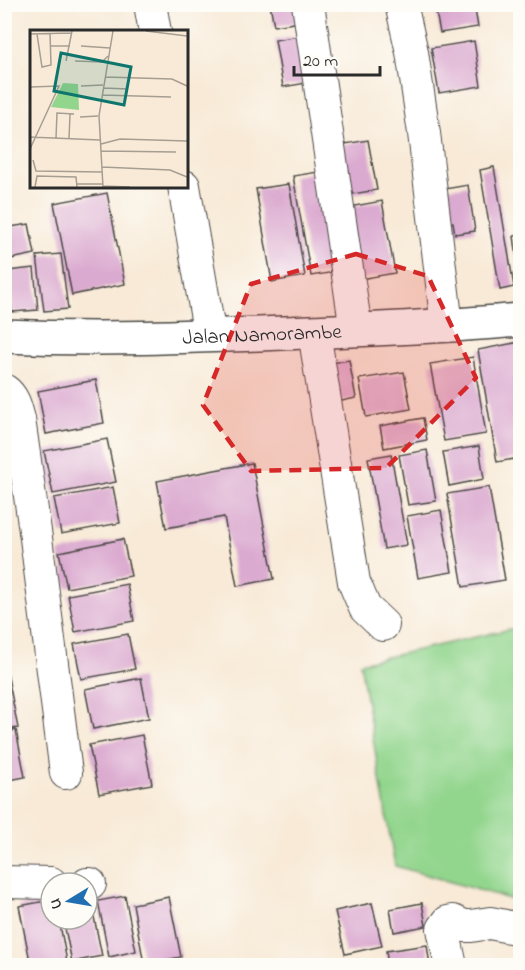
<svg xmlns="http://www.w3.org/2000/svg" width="525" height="970" font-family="'Indie Flower',sans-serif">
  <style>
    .green { fill: #92d58d; stroke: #5e805c; stroke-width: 1.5 }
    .building { fill: #dbaad0 }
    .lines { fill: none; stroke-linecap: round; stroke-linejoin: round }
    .minor-casing { stroke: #4a4845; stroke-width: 34 }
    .secondary-casing { stroke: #4a4845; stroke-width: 36 }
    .minor { stroke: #fff; stroke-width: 32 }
    .secondary { stroke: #fff; stroke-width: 33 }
    .marked { fill: #d62828; fill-opacity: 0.2; stroke: #d62828; stroke-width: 4.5; stroke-dasharray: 12 8; stroke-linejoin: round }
    .labels { text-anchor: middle; stroke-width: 4.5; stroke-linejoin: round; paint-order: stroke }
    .street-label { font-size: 21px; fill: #2b2b2b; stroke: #fdfcf7 }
    .inset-road { fill: none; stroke: #a69e92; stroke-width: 1.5 }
    .view { fill: #0f766e; fill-opacity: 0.15; stroke: #0f766e; stroke-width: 3 }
    .inset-edge { fill: none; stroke: #2b2b2b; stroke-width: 3 }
  </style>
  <rect width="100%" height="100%" fill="#fdfcf7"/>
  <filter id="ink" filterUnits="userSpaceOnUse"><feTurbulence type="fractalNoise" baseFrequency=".0167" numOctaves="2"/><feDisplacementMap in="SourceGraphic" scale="12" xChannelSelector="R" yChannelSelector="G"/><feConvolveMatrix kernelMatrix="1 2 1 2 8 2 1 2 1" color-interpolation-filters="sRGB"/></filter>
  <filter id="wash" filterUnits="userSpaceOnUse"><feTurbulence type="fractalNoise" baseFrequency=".008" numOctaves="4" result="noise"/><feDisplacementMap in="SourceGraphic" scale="24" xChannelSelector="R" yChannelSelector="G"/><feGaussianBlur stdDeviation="1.35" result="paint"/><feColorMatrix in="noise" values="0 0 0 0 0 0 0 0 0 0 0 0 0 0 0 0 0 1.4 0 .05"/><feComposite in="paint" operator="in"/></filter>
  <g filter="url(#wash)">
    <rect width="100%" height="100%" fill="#f8ead7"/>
    <path class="green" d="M520,627V902L395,866L360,663Z"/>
    <g id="blocks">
      <path class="building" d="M270,4H305L308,21L274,26Z
        M447,4H474L478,27L440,33L435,7Z
        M305,35L313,82L283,87L275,40Z
        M474,41L481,86L439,93L431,48Z
        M368,140L377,190L347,195L339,145Z
        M494,167L514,287L500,290L480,170Z
        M324,171L341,271L311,276L293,176Z
        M289,184L305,276L272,282L256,189Z
        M468,185L475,231L455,234L453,222L439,224L433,191Z
        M107,193L125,284L72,295L54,203Z
        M382,201L395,273L355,280L343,208Z
        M29,224L35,254L6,260L4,228Z
        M520,235V273H519L514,236Z
        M61,254L68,309L44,311L37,256Z
        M34,268L38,310L12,312L8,271Z
        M520,342V458L497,462L478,350Z
        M473,357L486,434L444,441L430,364Z
        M349,360L356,398L332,403L325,364Z
        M404,372L411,409L366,417L359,379Z
        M96,380L104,423L46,434L38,391Z
        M423,418L427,440L384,448L380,426Z
        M107,439L116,482L53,494L44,451Z
        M479,446L484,479L449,486L443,452Z
        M427,450L436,501L408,505L399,455Z
        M391,454L407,545L384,549L368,458Z
        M252,463L274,579L237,586L224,517L166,528L157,481Z
        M113,487L120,523L61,534L54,498Z
        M489,487L505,580L463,587L447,494Z
        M441,510L452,572L418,578L407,516Z
        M123,539L131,576L67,588L59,552Z
        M127,584L134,621L75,632L68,595Z
        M128,634L135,669L81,679L74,644Z
        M7,672L18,728L4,730V673Z
        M141,678L149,718L93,729L85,689Z
        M16,730L25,777L4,781V732Z
        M142,735L152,784L99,794L89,745Z
        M125,896L136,951L109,957L98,901Z
        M169,897L181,957L144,964L133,904Z
        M51,900V919H59L67,962L49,966H31L19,906Z
        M87,902H91L102,956L72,962L63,919H87Z
        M372,903L382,946L345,954L335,911Z
        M422,903L426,926L394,932L390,909Z
        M427,945L430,966H388L386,951Z"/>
    </g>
  </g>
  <g filter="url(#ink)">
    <use href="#blocks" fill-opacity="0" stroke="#4a4845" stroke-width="1.5"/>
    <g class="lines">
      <defs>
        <path id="minor" d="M150,4L155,32
          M308,4L356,330
          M401,4L412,52L424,133L447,326
          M184,186L210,336
          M314,332L354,582L365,608L383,625
          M4,390C14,397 16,408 19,419L36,538L66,773
          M4,882L51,883
          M87,884H90
          M451,966L443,929L448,922L453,921L464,926H471L490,923L520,929"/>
        <g id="secondary">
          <path id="s1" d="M4,336C97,340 190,337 283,333C362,330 442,327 520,320"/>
        </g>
      </defs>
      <use href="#minor" class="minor-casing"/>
      <use href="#secondary" class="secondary-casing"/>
      <use href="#minor" class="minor"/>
      <use href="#secondary" class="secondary"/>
    </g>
  </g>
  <path class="marked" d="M356,254L428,276L476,378L386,468L251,471L203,405L251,284Z"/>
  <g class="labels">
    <g class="street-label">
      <text dy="7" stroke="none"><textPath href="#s1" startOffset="258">Jalan Namorambe</textPath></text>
    </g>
  </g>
  <g transform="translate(30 30)">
    <rect width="158" height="158" fill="#f8ead7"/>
    <path d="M33,53L48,54L49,80L21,77Z" fill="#92d58d"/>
    <path class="inset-road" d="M116,1L157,6M0,4L41,3M7,4L12,37L21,35L20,3M20,16H40M51,16L80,18M36,31L42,1M45,31L72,32L78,26M75,47L142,49L157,56M51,56L73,55M0,57L29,56L0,119M73,58L98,59M72,65L141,67M50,87L68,86M0,107L70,110M26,108L27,83L44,84M39,109L40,84M71,114L90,109L157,111M71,121L146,122M3,130L6,141L72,142M72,137L140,140L157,147M47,154H72M73,156L100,157M5,157L7,146L46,147L47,157M73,157L69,86L83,1"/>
    <path class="view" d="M31,23L101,37L94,75L24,61Z"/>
    <rect width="158" height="158" class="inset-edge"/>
  </g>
  <rect width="525" height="970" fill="none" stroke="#fdfcf7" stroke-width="24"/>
  <g transform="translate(69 901) rotate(259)"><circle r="28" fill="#fdfcf7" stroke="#a9a8a5" stroke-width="1.5"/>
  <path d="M0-4.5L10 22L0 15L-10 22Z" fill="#1f6fb2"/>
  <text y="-9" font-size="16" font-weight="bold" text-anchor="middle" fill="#2b2b2b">U</text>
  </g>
  <path d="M294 66v9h86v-9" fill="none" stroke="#2b2b2b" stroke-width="3"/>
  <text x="303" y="66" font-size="18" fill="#2b2b2b" stroke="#fdfcf7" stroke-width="4.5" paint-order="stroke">20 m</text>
</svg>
